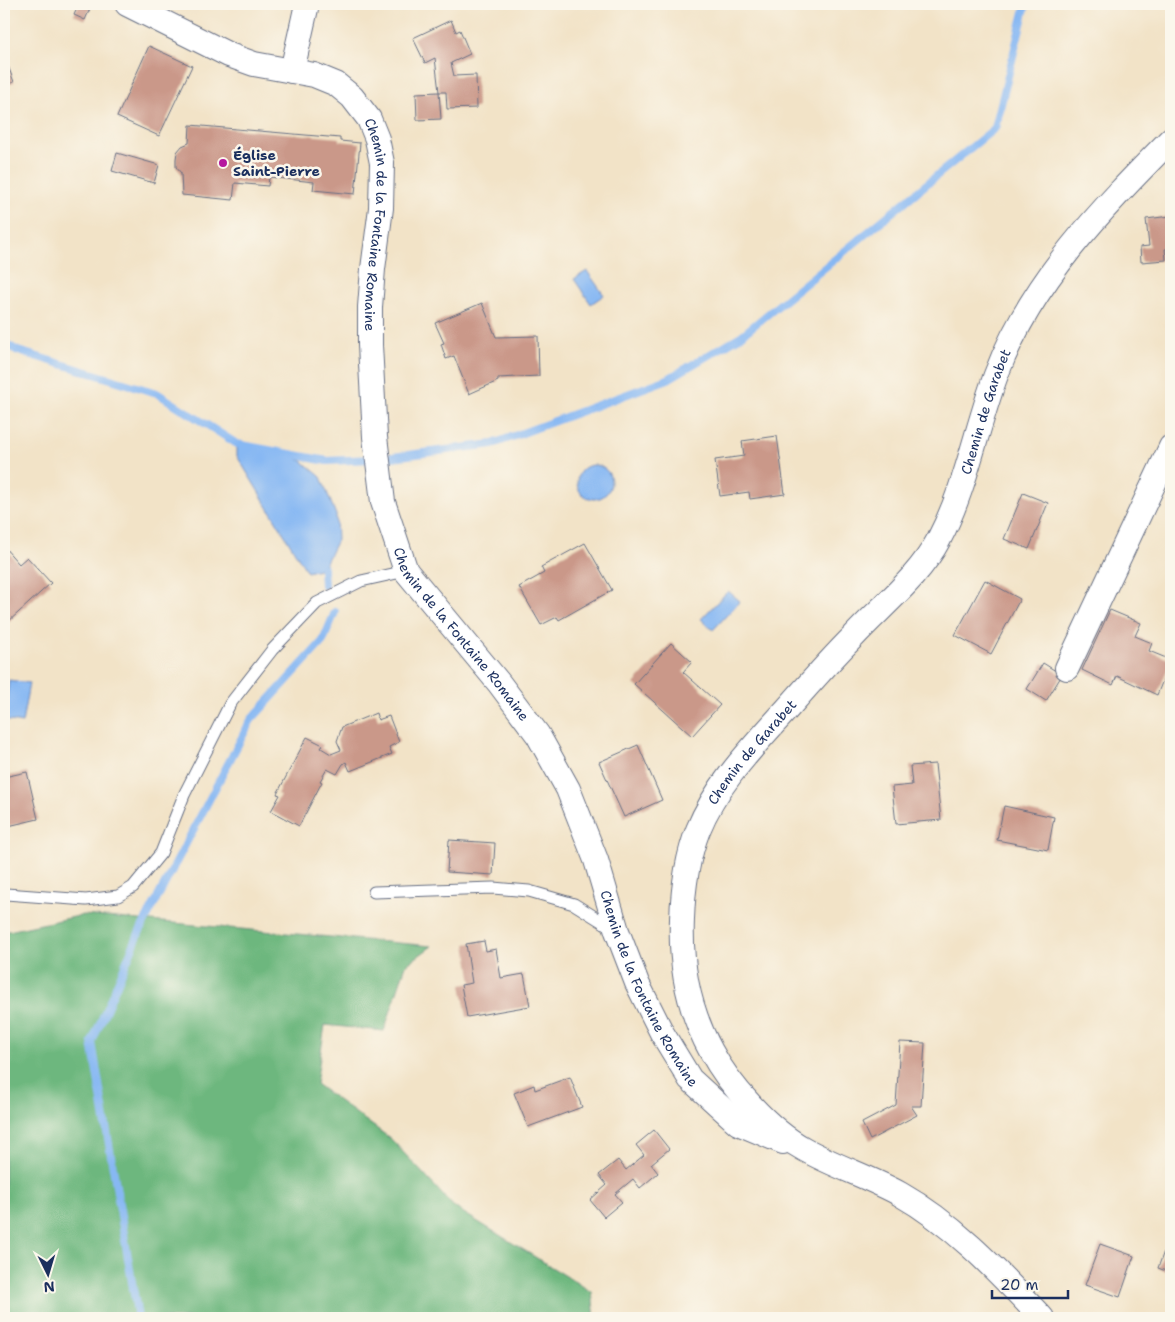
<svg xmlns="http://www.w3.org/2000/svg" width="1175" height="1322" font-family="'Shantell Sans',sans-serif">
  <style>
    .forest { fill: #6db77e; stroke: #44736e }
    .water { fill: #87b8f3; stroke: #5174a8 }
    .lines { fill: none; stroke-linecap: round; stroke-linejoin: round }
    .stream { stroke: #87b8f3; stroke-width: 8 }
    .building { fill: #ca9889 }
    .lane-casing { stroke: #666e83; stroke-width: 13 }
    .street-casing { stroke: #666e83; stroke-width: 26 }
    .lane { stroke: #fff; stroke-width: 11 }
    .street { stroke: #fff; stroke-width: 24 }
    .poi-dot { fill: #b5179e; stroke: #fbf7ec; stroke-width: 2 }
    .labels { text-anchor: middle; stroke-width: 5; stroke-linejoin: round; paint-order: stroke }
    .poi-label { font-size: 14px; font-weight: bold; fill: #1b2f5e; stroke: #fbf7ec; text-anchor: start }
    .street-label { font-size: 14px; fill: #1b2f5e; stroke: #fbf7ec }
  </style>
  <rect width="100%" height="100%" fill="#fbf7ec"/>
  <filter id="ink" filterUnits="userSpaceOnUse"><feTurbulence type="fractalNoise" baseFrequency=".02" numOctaves="2"/><feDisplacementMap in="SourceGraphic" scale="10" xChannelSelector="R" yChannelSelector="G"/><feConvolveMatrix kernelMatrix="1 2 1 2 8 2 1 2 1" color-interpolation-filters="sRGB"/></filter>
  <filter id="wash" filterUnits="userSpaceOnUse"><feTurbulence type="fractalNoise" baseFrequency=".0096" numOctaves="4" result="noise"/><feDisplacementMap in="SourceGraphic" scale="20" xChannelSelector="R" yChannelSelector="G"/><feGaussianBlur stdDeviation="1.12" result="paint"/><feColorMatrix in="noise" values="0 0 0 0 0 0 0 0 0 0 0 0 0 0 0 0 0 1.4 0 .05"/><feComposite in="paint" operator="in"/></filter>
  <g filter="url(#wash)">
    <rect width="100%" height="100%" fill="#f2e3c7"/>
    <path class="forest" d="M83,915L432,946L406,965L384,1031L325,1025L316,1084L391,1139L454,1207L592,1292L595,1318H4V932Z"/>
    <path class="water" d="M587,271L604,295L591,304L574,279Z
      M237,444L283,452L302,461L321,477L336,515L337,540L323,568L307,572L237,456Z
      M577 482a17 17 0 1 1 34 0a17 17 0 1 1-34 0Z
      M728,591L740,601L713,630L701,619Z
      M9,680L29,683L22,723L4,720Z"/>
    <g class="lines">
      <path class="stream" d="M4,343L18,351L157,393L237,444L327,461L373,459
        M385,458L493,444L668,379L741,336L995,128L1026,4
        M323,568L324,585
        M138,1318L92,1042L139,933L251,720L323,641L335,612"/>
    </g>
    <g id="blocks">
      <path class="building" d="M79,4H92L85,20L74,15Z
        M451,20L456,32L460,30L470,54L451,63L454,76L476,75L477,108L447,109L446,92H439L435,58L425,63L413,38Z
        M149,46L192,66L159,136L117,117Z
        M4,55L14,82L4,86Z
        M439,92L441,119L417,120L416,93Z
        M190,125L340,138V141L360,143L355,194L313,190L314,182L269,177L268,186L235,183L233,200L182,195L181,173L176,167V159L177,152L182,146L189,143Z
        M117,153L159,165L154,183L112,171Z
        M1171,216V249H1165L1166,260L1141,262L1140,247L1149,246L1146,219Z
        M482,303L496,337L538,336L539,376L498,378V381L469,394L454,356L446,359L441,344L444,343L435,323Z
        M777,436L785,494L750,499L749,492L720,496L715,460L744,456L742,441Z
        M1023,493L1048,503L1029,549L1004,539Z
        M585,543L612,590L559,620L557,617L541,625L519,587L544,573L541,567Z
        M4,547L19,564L27,557L51,583L8,622L4,616Z
        M985,580L1020,599L991,654L955,635Z
        M1110,610L1141,623L1135,636L1152,643L1149,651L1171,660L1157,695L1117,676L1113,685L1082,670Z
        M671,643L692,662L683,672L720,705L692,736L634,684Z
        M1043,663L1062,675L1046,701L1027,689Z
        M376,713L378,720L389,716L399,742L389,747L392,754L350,771L346,762L343,764L337,774L327,769L320,781L322,782L299,826L271,811L280,795L277,794L307,737L323,745L321,748L331,754L341,750L337,741L342,727Z
        M638,745L662,800L624,817L599,762Z
        M935,764L941,820L896,824L892,787L912,785L910,766Z
        M27,772L38,819L4,827V777Z
        M1004,806L1054,817L1048,850L997,840Z
        M449,840L495,843L493,875L447,872Z
        M484,941L486,951L496,949L501,978L524,974L530,1006L467,1017L461,985L472,983L466,944Z
        M900,1042L925,1043L921,1106H911L917,1115L870,1140L862,1123L896,1105Z
        M570,1077L582,1107L528,1127L514,1093L534,1085L535,1090Z
        M654,1130L669,1149L651,1164L658,1173L640,1188L633,1179L615,1194L622,1202L604,1217L590,1200L607,1185L599,1175L618,1160L626,1170L644,1155L636,1145Z
        M1171,1232V1273L1158,1268Z
        M1100,1244L1134,1256L1120,1297L1085,1285Z"/>
    </g>
  </g>
  <g filter="url(#ink)">
    <use href="#blocks" fill-opacity="0" stroke="#666e83" stroke-width="1"/>
    <g class="lines">
      <defs>
        <path id="lane" d="M374,892L493,888L529,891L574,904L614,929
          M6,894L86,900L118,896L133,887L161,853L184,795L230,704L272,650L317,603L361,581L406,571"/>
        <g id="street">
          <path id="s1" d="M127,4L229,55L254,64L314,75L336,84L352,97L369,119L377,139L382,163L381,208L373,269L370,307V345L375,437L383,502L406,571L499,683L538,735L568,789L596,860L617,931L637,983L662,1033L690,1079L738,1123L783,1142"/>
          <path d="M292,71L307,4"/>
          <path d="M1067,668L1171,447"/>
          <path id="s2" d="M1042,1318C999,1273 955,1225 900,1194C869,1177 834,1166 804,1149C769,1130 729,1085 711,1051C688,1009 680,966 682,919C683,889 687,858 698,830C717,783 754,746 787,709C809,684 831,659 854,636C883,605 919,577 939,539C966,488 976,429 996,375C1031,281 1102,209 1171,139"/>
        </g>
      </defs>
      <use href="#lane" class="lane-casing"/>
      <use href="#street" class="street-casing"/>
      <use href="#lane" class="lane"/>
      <use href="#street" class="street"/>
    </g>
  </g>
  <circle class="poi-dot" cx="223" cy="163" r="5"/>
  <g class="labels">
    <g class="poi-label">
      <text x="233" y="160">Église<tspan x="233" dy="16">Saint-Pierre</tspan></text>
    </g>
    <g class="street-label">
      <text dy="5" stroke="none"><textPath href="#s1" startOffset="381">Chemin de la Fontaine Romaine</textPath></text>
      <text dy="5" stroke="none"><textPath href="#s2" startOffset="1175">Chemin de Garabet</textPath></text>
      <text dy="5" stroke="none"><textPath href="#s1" startOffset="816">Chemin de la Fontaine Romaine</textPath></text>
      <text dy="5" stroke="none"><textPath href="#s2" startOffset="755">Chemin de Garabet</textPath></text>
      <text dy="5" stroke="none"><textPath href="#s1" startOffset="1221">Chemin de la Fontaine Romaine</textPath></text>
    </g>
  </g>
  <rect width="1175" height="1322" fill="none" stroke="#fbf7ec" stroke-width="20"/>
  <g transform="translate(48 1274) rotate(175)" stroke="#fbf7ec" stroke-width="4" paint-order="stroke">
  <path d="M0-4L9 19L0 12L-9 19Z" fill="#1b2f5e"/>
  <text y="-8" font-size="14" font-weight="bold" text-anchor="middle" fill="#1b2f5e">N</text>
  </g>
  <path d="M992 1290v8h76v-8" fill="none" stroke="#1b2f5e" stroke-width="2.5"/>
  <text x="1000" y="1290" font-size="15" fill="#1b2f5e" stroke="#fbf7ec" stroke-width="4" paint-order="stroke">20 m</text>
</svg>
